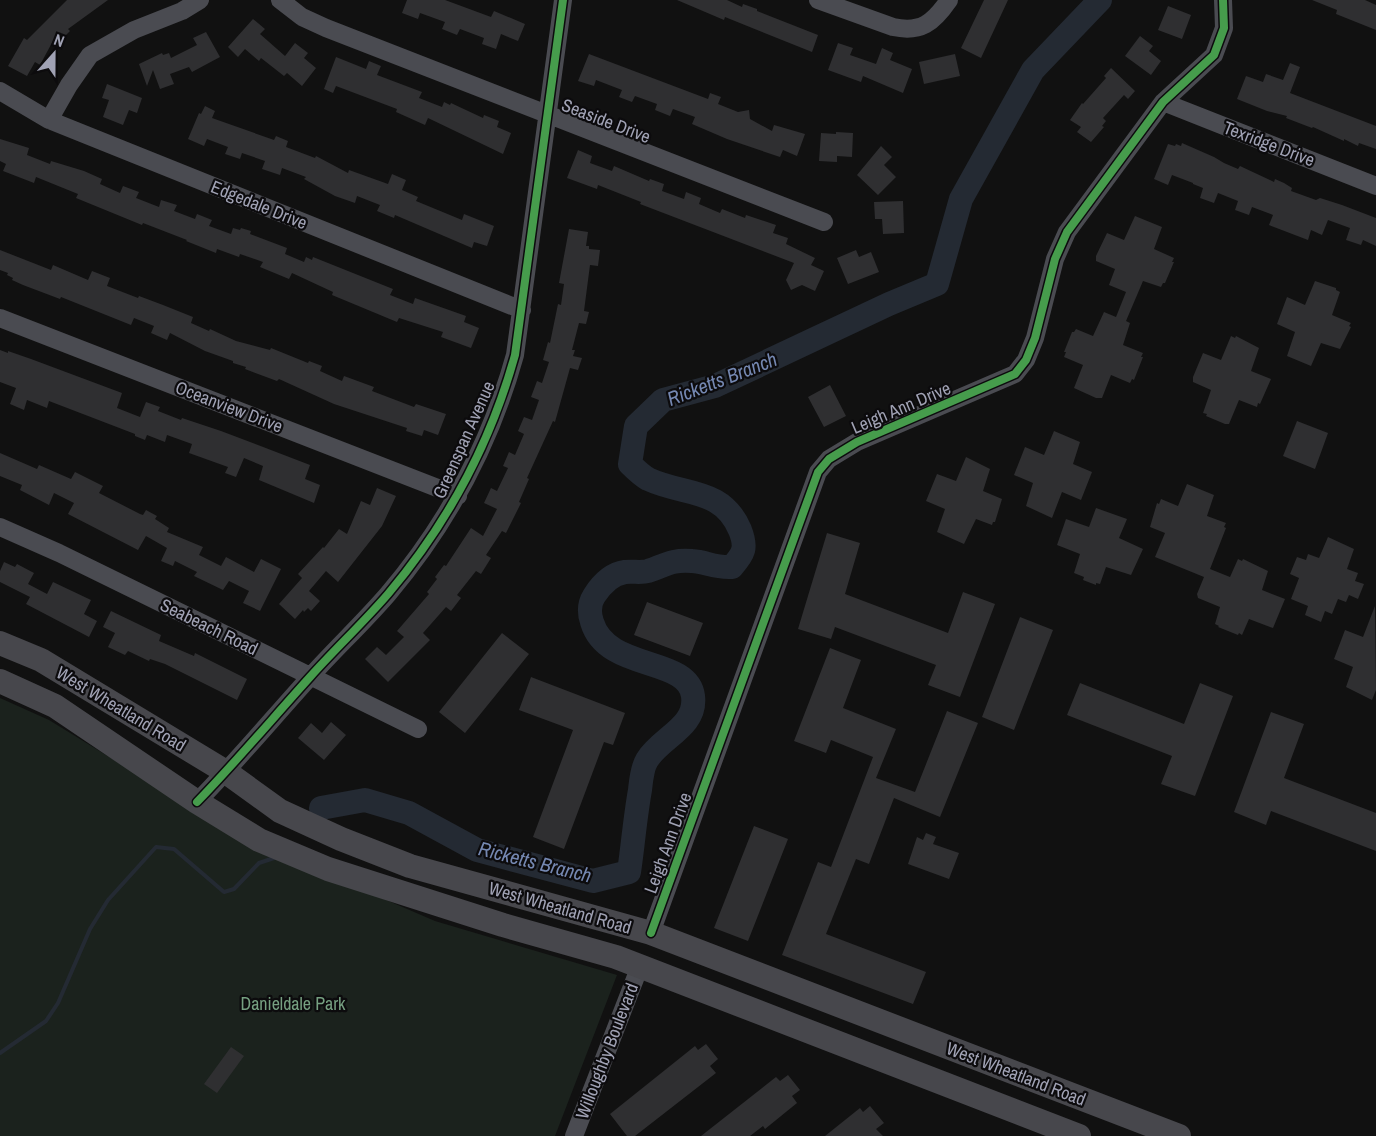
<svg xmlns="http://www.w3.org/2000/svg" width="1376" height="1136" font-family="'Archivo Narrow',sans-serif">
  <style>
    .green { fill: #1b221d }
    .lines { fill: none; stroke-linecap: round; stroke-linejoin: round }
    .stream { stroke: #242a33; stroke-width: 4 }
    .river { stroke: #242a33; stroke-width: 24 }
    .building { fill: #2f2f31 }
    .minor { stroke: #4a4b51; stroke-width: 18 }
    .major { stroke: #47474c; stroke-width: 24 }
    .cycleway-casing { stroke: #0c0b0d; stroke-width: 11 }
    .cycleway { stroke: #469c4c; stroke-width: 8 }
    .labels { text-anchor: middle; stroke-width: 4.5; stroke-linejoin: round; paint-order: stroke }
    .street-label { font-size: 18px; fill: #a0a2b4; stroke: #0c0b0d }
    .park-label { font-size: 18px; fill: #76a081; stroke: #0c0b0d }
    .water-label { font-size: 20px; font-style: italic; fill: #7588b2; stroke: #0c0b0d }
  </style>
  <rect width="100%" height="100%" fill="#111"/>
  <path class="green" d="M0,698L49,720L238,836L435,921L617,975L555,1136H0Z"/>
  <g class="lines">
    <path class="stream" d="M0,1053L46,1021L58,1003L90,929L108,900L156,847L174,849L224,892L234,889L259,863L277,857"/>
    <path class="river" d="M321,808L365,800L409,813L477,850L593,881L629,872C633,845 635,818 640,790C641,781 642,768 647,760C661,737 697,727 693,696C688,656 607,672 592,622C589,613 589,604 594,596C601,585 611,574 625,572C633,571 641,573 648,571C664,566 672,559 692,561C707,562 714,568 732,567C744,553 747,548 740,530C722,487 684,496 648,479C641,475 635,469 630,464L636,426L663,400L715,386L889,304L937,284L961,199L1033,70L1100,0"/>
  </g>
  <path class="building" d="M67,0H108L68,29L70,31L58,43L54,39L40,65L35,62L27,76L8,66L24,38L27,40Z
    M407,0H445L491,17L494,11L525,24L518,41L501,34L496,49L482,44L484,38L460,29L457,35L442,29L445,22L420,13L418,19L402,13Z
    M677,0H727L742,7L743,4L757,9V11L818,35L812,52L725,17L724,20Z
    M984,0H1008L981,58L961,48Z
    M1312,0H1365L1376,5V30L1336,14L1337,10Z
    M1168,6L1191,15L1182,39L1158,30Z
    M253,19L265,29L260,34L285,56L295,43L308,53L304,58L316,68L302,86L287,73L284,76L261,58L259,61L245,49L238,57L228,47Z
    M206,32L220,57L192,72L189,67L170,74L174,84L160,89L153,70L147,86L139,64L162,53L163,55L169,53L171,58L197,45L193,38Z
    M1140,36L1153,46L1149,51L1161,61L1151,75L1125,56Z
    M838,43L853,48L850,55L876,64L882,48L893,53L890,60L912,69L903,93L863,76L861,82L828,70Z
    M589,54L708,99L710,93L721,97L718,104L738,112L749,110L750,119L772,131L774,125L805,134L797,156L783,150L780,157L727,139L692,124L695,117L673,109L670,116L655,110L657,104L635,96L632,102L619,97L622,90L596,80L594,86L578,81Z
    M955,54L960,76L924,84L919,62Z
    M336,57L366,69L369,61L381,66L377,75L422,92L419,98L442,107L444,102L450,105L451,103L483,118L484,115L499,121L497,127L511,133L503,154L428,118L425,125L396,112L397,109L336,86L333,93L324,89Z
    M1290,63L1300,67L1290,93L1376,126V149L1359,143L1358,146L1344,139V141L1313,127L1312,128L1286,118L1287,116L1267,111L1237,99L1246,76L1263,82L1266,74L1283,80Z
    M1111,68L1135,91L1128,99L1124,95L1103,118L1106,121L1102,126L1104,127L1091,142L1077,132L1081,127L1070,120L1082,103L1083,104L1106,78L1104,76Z
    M107,84L142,98L137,113L129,110L123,125L103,117L109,100L102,98Z
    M205,106L215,111L212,118L274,140L276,136L288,141L286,147L315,158L316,156L348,173L349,170L388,184L392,174L406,180L402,190L418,197L416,201L462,220L464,214L494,226L487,246L474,242L472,248L395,215L394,218L377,211L380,205L357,196L355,203L335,196L304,179L306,177L282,168L280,175L262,169L265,161L242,153L240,159L225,154L228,147L207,139L204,146L188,139L199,113L201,114Z
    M836,132L853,133L852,157L837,156V162L819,161L821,133L836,134Z
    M0,139L29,148L27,155L50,164L51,161L84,171L102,179L100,184L120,193L123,186L139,192L136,198L159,207L161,200L177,205L174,211L195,219L197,214L212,220L209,226L231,234L233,228L240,230L241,228L251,231L250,234L287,248L285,254L304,262L306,257L312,260L313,257L393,289L390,295L413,304L415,298L466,316L464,322L479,328L471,348L441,337L443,332L399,318L397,322L332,295L333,292L292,273L289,279L260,267L263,262L240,254L239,257L217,249L216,253L186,241L187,240L143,223L142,225L76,198L78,194L36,177L34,183L3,171L6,164L0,161Z
    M1182,143L1214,157L1224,163L1238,169L1240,166L1274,182L1275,179L1284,183L1292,188L1291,191L1316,200L1320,198L1342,205L1376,218V246L1363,240L1361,245L1346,240L1350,228L1328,220L1322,235L1311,230L1308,240L1269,225L1273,215L1252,207L1249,215L1235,210L1238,201L1218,193L1214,203L1200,198L1203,188L1193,184V183L1172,175L1168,185L1154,179L1168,144L1175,146L1176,144L1181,146Z
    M881,146L892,157L884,165L896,177L878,195L857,175Z
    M578,150L592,156L590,163L612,171L614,166L649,181L650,179L664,184L662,191L684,199L686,192L701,198L699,204L720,213L722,209L745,218L746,215L776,225L773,233L788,238L786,244L815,258L811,265L824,271L815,291L802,285L791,290L786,280L794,263L640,204L641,202L598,185L597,189L567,178Z
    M903,201L904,233L883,234L882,219H875L874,202Z
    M1135,216L1162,227L1154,249L1174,258L1172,262H1174L1165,283H1163L1161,287L1143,281L1126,321L1130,323L1123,345L1143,353L1141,357H1143L1134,380L1132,379L1130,383L1111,375L1102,398H1096L1074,388L1083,365L1064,357L1066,352H1064L1072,332H1074L1076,329L1093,336L1104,312L1116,317L1126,292L1109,285L1115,269L1096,261V256L1107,233L1124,240Z
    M569,229L588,232L586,246H589V249L600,250L598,266L590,265L584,311L589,312L586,324L579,323L572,350H575L573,356L582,358L578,370L570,368L555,422L553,421L527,478L529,479L519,502L521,503L506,533L502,531L486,555L491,558L481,574L476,571L457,595L461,598L451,611L446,607L423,633L430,640L388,682L365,659L377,647L386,655L404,637L397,631L429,594L427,592L437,579L435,577L444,565L446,566L471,528L483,536L497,509L484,503L491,488L497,491L508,468L503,466L509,452L515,455L524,434L518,431L524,417L532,420L539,400L531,397L537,381L542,383L549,362L543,360L548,342L550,343L558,304L561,305L564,284L559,283Z
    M0,250L51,270L53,265L88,280L92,271L110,278L107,286L138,298L139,296L163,305L193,317L191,323L209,331L210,329L236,341L270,350L271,348L308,363L309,361L322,366L320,371L342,381L344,376L374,387L372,391L414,407L416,404L446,414L438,435L424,430L422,436L406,431L407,428L334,404L279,379L277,381L245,369L246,367L233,363V361L205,351L170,333L167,340L151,333L154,326L134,318L131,325L61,297L60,299L23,285L12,280L13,278L7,275L8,273L0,270Z
    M856,250L859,257L871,252L879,272L848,284L837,258Z
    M1315,281L1336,288V290L1340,292L1332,315L1351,323L1349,326L1351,327L1340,349L1321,343L1311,366L1287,356L1295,332L1277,324L1287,297L1305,305Z
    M1231,336L1235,338L1236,336L1259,348L1251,371L1271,379L1260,404L1258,403L1257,407L1239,400L1229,424H1225L1206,416L1207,414L1203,413L1211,390L1193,382V377L1203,353L1221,360Z
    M0,350L8,353V351L31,359L122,393L117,408L140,417L146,402L160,407L158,411L181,420L182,418L221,431L310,465L305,479L320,485L314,503L259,480L263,466L244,458L236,477L225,473L228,467L189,453L192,444L167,435L165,442L147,435L145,440L135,436V434L49,401L47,408L27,400L24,410L10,404L16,388L0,382Z
    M830,385L846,416L824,427L808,397Z
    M1297,421L1328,433L1315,469L1283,456Z
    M1054,431L1080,442L1073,464L1092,472L1081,500L1062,492L1052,518L1026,506L1033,483L1014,475L1025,447L1044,455Z
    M0,453L37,469L39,465L71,479L75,472L103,486L99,493L140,514L143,515L146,510L157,516L155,519L169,528L167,532L203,547L199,555L221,566L226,557L254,572L261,559L281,569L260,611L243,603L249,591L229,581L223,590L194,576L197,572L175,561L173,566L161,561L167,548L146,536L138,550L68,514L74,503L54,493L49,505L20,490L22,485L0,476Z
    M966,457L990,469L983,491L1002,499L995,522H993L992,525L976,519L964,544L937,532L945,509L926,501L937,474L956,481Z
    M1187,484L1214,495L1207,516L1226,523L1224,527L1226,528L1210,569L1230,577L1238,559L1242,561L1243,559L1268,571L1262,590L1285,599L1273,628L1249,619L1242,635L1239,633L1238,635L1218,627L1219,626L1215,624L1220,607L1198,598L1197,594L1204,577L1155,557L1165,533L1150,527L1157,503L1159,504L1161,499L1178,506Z
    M377,488L396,496L382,526L338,582L326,571L309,591L320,601L311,611L308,608L304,612L303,610L295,619L279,604L302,578L298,574L323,547L324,548L339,529L347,534L361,501L370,505Z
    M1096,508L1127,519L1119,538L1143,549L1131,575L1106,567L1100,584L1096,583V585L1083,580L1084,577L1074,573L1080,554L1057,545L1066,519L1089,527Z
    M827,533L860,543L845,594L948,633L963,592L995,604L960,697L928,685L936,665L835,627L831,639L798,629Z
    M1328,537L1354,549L1347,569L1358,573L1355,581L1364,584L1358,599L1349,595L1346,602L1338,599L1332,614L1325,611L1321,622L1305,615L1308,606L1291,599L1299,578L1290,574L1297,557L1306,560L1308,554L1319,558Z
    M4,562L15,567L17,564L34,573L28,584L47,594L53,582L91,600L84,614L97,621L89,637L26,604L30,597L0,582V571Z
    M647,602L703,623L690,656L634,635Z
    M1375,606L1376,690L1372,700L1346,687L1353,667L1334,659L1345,630L1363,637Z
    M111,611L161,635L159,641L194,656L195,653L247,679L237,700L165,664L150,659L149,661L128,651L125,655L108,647L115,633L103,627Z
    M1020,617L1053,630L1014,730L982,717Z
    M502,633L529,654L465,733L439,712Z
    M830,648L861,660L843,708L896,729L876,778L915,792L947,711L978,723L940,817L894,798L869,864L856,859L826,934L926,972L913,1004L782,955L818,862L831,867L873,757L831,740L826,753L794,741Z
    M531,677L625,713L613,745L604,742L564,849L533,837L573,730L519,710Z
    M1080,683L1184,724L1200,683L1233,696L1195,796L1161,784L1172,756L1067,715Z
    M1271,712L1304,724L1284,778L1376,813V851L1271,811L1266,825L1234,812Z
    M331,722L346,735L324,760L298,738L311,723L322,733Z
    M754,826L788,839L748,941L714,928Z
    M926,833L936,837L933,844L959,853L949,879L908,864L917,837L923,840Z
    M706,1044L718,1059L710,1066L716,1073L635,1136H627L610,1114L695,1046L698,1050Z
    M231,1047L244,1056L217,1093L204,1084Z
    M788,1075L800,1090L792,1096L797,1103L765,1129L763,1126L750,1136H701L776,1077L780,1081Z
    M870,1106L884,1123L876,1129L883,1136H825L860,1108L863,1112Z"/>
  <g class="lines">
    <path class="minor" d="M280,0L302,17L326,28L824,222
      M818,0L893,27C921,33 933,23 949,0
      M0,91L49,120L522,310
      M1163,102L1376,186
      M49,120L69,85L90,55L134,30L182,11L200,0
      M0,318L458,496
      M0,527L59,553L418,729
      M197,802C236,762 272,719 310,677C335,649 363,623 388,594C448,523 490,445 515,355L563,0
      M651,933L818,472L829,459L857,442L1015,374L1026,360L1035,338L1055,259L1067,232L1163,102L1214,55L1224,28L1223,0
      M574,1136L640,966"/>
    <path class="major" d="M0,643L41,660L226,772L280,811L341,839L410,866L651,933L1179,1136
      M0,681L55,706L197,802L259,840L328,869L503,925L616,957L1079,1136"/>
    <defs>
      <path id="cycleway" d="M197,802C236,762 272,719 310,677C335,649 363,623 388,594C448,523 490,445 515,355L563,0
        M651,933L818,472L829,459L857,442L1015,374L1026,360L1035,338L1055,259L1067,232L1163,102L1214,55L1224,28L1223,0"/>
    </defs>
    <use href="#cycleway" class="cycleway-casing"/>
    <use href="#cycleway" class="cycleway"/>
  </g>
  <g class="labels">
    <g class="street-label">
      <text transform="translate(606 121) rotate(21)" y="6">Seaside Drive</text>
      <text transform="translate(1269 144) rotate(21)" y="6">Texridge Drive</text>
      <text transform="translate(259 205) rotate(22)" y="6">Edgedale Drive</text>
      <text transform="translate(229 407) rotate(21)" y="6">Oceanview Drive</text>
      <text transform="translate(901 408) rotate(-23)" y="6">Leigh Ann Drive</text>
      <text transform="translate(464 440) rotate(-66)" y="6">Greenspan Avenue</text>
      <text transform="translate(209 627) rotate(26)" y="6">Seabeach Road</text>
      <text transform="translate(121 709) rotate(31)" y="6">West Wheatland Road</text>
      <text transform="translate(668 843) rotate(-70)" y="6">Leigh Ann Drive</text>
      <text transform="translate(560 908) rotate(16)" y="6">West Wheatland Road</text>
      <text transform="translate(607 1051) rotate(-69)" y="6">Willoughby Boulevard</text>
      <text transform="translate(1016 1074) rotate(21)" y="6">West Wheatland Road</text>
    </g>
    <g class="park-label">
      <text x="293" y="1010">Danieldale Park</text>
    </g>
    <g class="water-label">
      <text transform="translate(722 379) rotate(-21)" y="7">Ricketts Branch</text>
      <text transform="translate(535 862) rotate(14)" y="7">Ricketts Branch</text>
    </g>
  </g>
  <g transform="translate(54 54) rotate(21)" stroke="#0c0b0d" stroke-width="4.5" paint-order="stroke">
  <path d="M0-4.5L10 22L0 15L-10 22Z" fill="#a0a2b4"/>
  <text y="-9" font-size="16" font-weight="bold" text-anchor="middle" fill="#a0a2b4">N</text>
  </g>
</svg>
